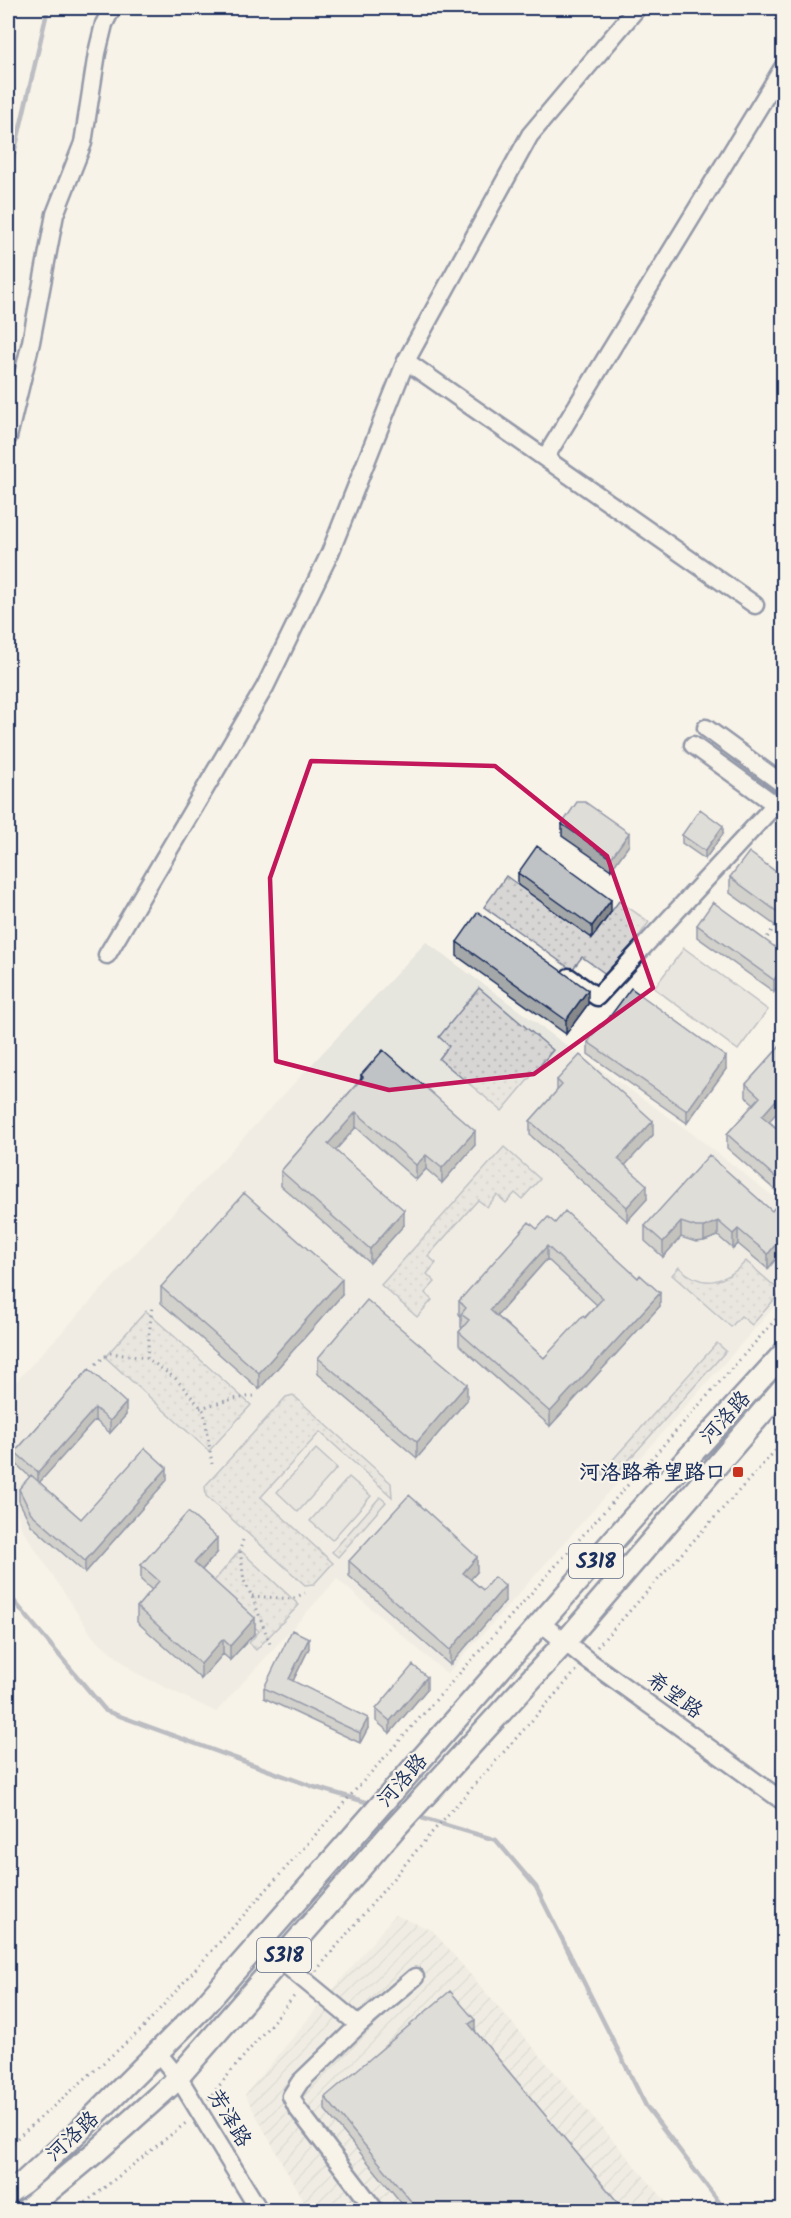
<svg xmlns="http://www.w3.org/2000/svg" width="791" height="2218" font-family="Kalam,'LXGW WenKai TC',sans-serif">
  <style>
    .built { fill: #e6e5de }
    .industrial { fill: url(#industrial-furrows) }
    .grass { fill: url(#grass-dots); stroke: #798299; stroke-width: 1.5 }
    .garden { fill: #d7d6d4; stroke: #798299; stroke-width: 1.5 }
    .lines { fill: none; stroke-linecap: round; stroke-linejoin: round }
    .stream { stroke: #727c95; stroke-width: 4.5 }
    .minor-casing { stroke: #1b2f5e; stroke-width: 21 }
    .major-casing { stroke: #1b2f5e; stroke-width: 26 }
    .path { stroke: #1b2f5e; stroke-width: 3; stroke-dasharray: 1.5 4.5; stroke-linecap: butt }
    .minor { stroke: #f7f3e8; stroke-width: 16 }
    .major { stroke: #f7f3e8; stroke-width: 21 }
    .wall { fill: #a5a8a9; stroke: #1b2f5e; stroke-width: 1.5; fill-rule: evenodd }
    .shaded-wall { fill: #86888a; stroke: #1b2f5e; stroke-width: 1.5 }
    .building { fill: #c0c3c5; stroke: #1b2f5e; stroke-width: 1.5; fill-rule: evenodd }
    .marked { fill: none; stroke: #c2185b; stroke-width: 4.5; stroke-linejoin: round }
    .poi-dot { fill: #c8321e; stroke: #f7f3e8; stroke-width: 2 }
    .labels { text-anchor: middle; stroke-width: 4.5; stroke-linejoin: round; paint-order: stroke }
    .shield { fill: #f7f3e8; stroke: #5d6a87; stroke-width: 1.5 }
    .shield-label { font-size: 20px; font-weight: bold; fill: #1b2f5e }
    .street-label { font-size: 21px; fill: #1b2f5e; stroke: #f7f3e8 }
    .poi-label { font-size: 21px; font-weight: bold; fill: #1b2f5e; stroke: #f7f3e8; text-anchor: end }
  </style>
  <defs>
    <pattern id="industrial-furrows" width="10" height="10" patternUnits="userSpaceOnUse" patternTransform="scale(1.5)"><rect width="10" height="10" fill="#e6e5de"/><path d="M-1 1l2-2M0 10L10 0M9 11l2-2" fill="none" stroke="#c5c5c1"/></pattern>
    <pattern id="grass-dots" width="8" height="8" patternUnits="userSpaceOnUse" patternTransform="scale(1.5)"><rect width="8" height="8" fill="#d7d6d4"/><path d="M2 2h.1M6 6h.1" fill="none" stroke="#b8b8b8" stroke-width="1.8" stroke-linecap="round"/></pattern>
  </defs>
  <rect width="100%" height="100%" fill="#f7f3e8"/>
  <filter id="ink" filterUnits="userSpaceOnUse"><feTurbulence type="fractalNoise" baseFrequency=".0167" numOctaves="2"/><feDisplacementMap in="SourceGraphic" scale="12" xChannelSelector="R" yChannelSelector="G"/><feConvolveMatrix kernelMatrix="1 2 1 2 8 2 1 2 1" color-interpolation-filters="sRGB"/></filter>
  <g filter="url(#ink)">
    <path class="built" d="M426,942L570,1048L693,1134L783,1204V1297L447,1674L337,1579L216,1712L136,1673L93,1637L21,1527L8,1478V1390Z"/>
    <path class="industrial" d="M395,1915L432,1930L673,2210H308L245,2095Z"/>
    <path class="grass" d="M506,876L592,938L619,901L649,922L610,977L582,957L572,970L484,907Z
      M479,988L553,1050L502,1111L439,1059L449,1046L439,1037Z
      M504,1147L540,1179L522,1199L515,1193L506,1203L497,1195L487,1207L478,1200L428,1256L436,1263L427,1274L435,1282L425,1293L432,1300L417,1317L381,1285Z
      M746,1261L781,1292L752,1325L741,1316L731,1327L672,1275L679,1267C702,1290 726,1283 746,1261Z
      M146,1311L251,1405L209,1451L105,1357Z
      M717,1343L726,1351L610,1481L601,1473Z
      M293,1395L391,1483L392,1497L320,1432L261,1497L333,1563L314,1584L305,1585L206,1496L205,1486L286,1397Z
      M380,1497L386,1502L338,1557L332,1552Z
      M240,1550L299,1605L256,1650L249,1643L259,1631L210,1586Z"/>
    <path class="garden" d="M684,948L768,1010L738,1050L654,988Z
      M316,1449L337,1468L298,1512L277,1492Z
      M349,1477L371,1496L332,1540L310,1521Z"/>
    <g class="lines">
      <path class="stream" d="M8,180L48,8
        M8,1594L106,1711L314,1787L373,1804
        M415,1816L496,1840L536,1887L646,2106L725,2210"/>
      <defs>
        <path id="minor" d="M406,361L755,605
          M8,437L31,342L55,214L83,143L97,53L104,24L112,8
          M545,458L784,66
          M706,728L784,785
          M693,745L783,810
          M107,955L265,687L330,553L406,361L530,135L637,8
          M569,977L597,997L784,795
          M541,1623L586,1659L784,1802
          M280,1960L359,2025L300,2082L291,2096L297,2108L375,2210
          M359,2025L415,1977
          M158,2053L180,2080L259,2210"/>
        <path id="major" d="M8,2193L24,2182L80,2130L204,2006L633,1518L784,1353
          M26,2210L98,2150L172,2084L396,1827L565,1642L784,1387"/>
      </defs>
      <use href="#minor" class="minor-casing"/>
      <use href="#major" class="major-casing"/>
      <path class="path" d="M764,942L775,926
        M147,1358L152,1306
        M96,1364L109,1353L147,1358L176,1379L204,1411L212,1464
        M200,1408L233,1399L254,1396
        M243,1540L240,1550L244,1581L252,1596L270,1644
        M252,1596L292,1599L305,1593
        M597,1647L784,1441
        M316,1971L427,1838L577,1670
        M208,2099L296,1994
        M8,2146L142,2029L784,1310
        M76,2210L187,2122"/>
      <use href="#minor" class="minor"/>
      <use href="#major" class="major"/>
    </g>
    <path class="wall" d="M562,824L629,845L611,870L562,836Z
      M723,834L705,859L682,843V835Z
      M518,873L611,912L592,938L518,885Z
      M730,877H783V931L730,893Z
      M697,925L783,953L774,992L697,937Z
      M457,942L588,1004L566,1034L457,956Z
      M603,1026L726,1069L687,1123L588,1054V1042Z
      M783,1043L769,1121L783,1134V1197L727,1148V1134L754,1104L746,1097V1084Z
      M361,1075L475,1145L442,1183L426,1169L416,1180L356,1127L335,1150L404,1225L370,1263L281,1186V1171L361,1079Z
      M557,1080L653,1135L625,1165L647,1199L627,1221L530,1135V1121L557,1091Z
      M772,1211L768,1269L738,1244L733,1249L718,1236L704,1241L696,1242L681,1237L663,1257L645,1241V1226Z
      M555,1223L638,1278L660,1306L550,1426L459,1345V1332L463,1328L461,1327V1317L459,1314V1301L537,1229ZM547,1259L597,1305L544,1358L497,1316Z
      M161,1287L342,1295L259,1389L161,1303Z
      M318,1358L467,1400L417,1458L318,1374Z
      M89,1369L126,1415L110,1433L95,1420L39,1482L81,1519L167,1480L85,1573L31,1525L19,1501V1489L30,1477L15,1463V1452Z
      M217,1553L202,1570L255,1633L230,1660L223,1654L201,1679L137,1622V1607L152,1590L141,1580V1565Z
      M349,1561L477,1572L470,1579L483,1590L505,1601L450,1665L349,1576Z
      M309,1648L293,1681L368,1728L360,1743L264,1698V1688Z
      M427,1689L390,1733L376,1721V1709Z
      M475,2031L625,2211H408L325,2110V2097Z"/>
    <path class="shaded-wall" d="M723,826V834L705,859V851Z
      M629,833V845L611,870V858Z
      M611,900V912L592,938V926Z
      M783,967V979L774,992V980Z
      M588,990V1004L566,1034V1020Z
      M726,1057V1069L687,1123V1111Z
      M783,1092V1106L762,1129V1116Z
      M356,1112V1127L328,1159V1144Z
      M653,1121V1135L618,1173V1159Z
      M475,1131V1145L442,1183V1168Z
      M426,1155V1169L416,1180V1165Z
      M647,1185V1199L627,1221V1207Z
      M404,1210V1225L370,1263V1249Z
      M718,1221V1236L704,1241V1227Z
      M681,1222V1237L663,1257V1242Z
      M738,1229V1244L733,1249V1234Z
      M783,1235V1250L768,1269V1254Z
      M547,1246V1259L490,1323V1310Z
      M342,1279V1295L259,1389V1373Z
      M660,1293V1306L550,1426V1412Z
      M467,1384V1400L417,1458V1442Z
      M126,1403V1415L110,1433V1421Z
      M95,1408V1420L38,1484V1472Z
      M167,1468V1480L85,1573V1561Z
      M217,1538V1553L194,1578V1563Z
      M477,1557V1572L463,1588V1573Z
      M505,1586V1601L450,1665V1650Z
      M255,1618V1633L230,1660V1646Z
      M309,1638V1648L289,1689V1679Z
      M223,1639V1654L201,1679V1664Z
      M427,1677V1689L390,1733V1721Z
      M368,1718V1728L360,1743V1733Z
      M475,2020V2033L469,2024Z"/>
    <path class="building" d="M577,802H585L629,833L611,858L562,824Z
      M700,809L723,826L705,851L682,835Z
      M537,846L611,900L592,926L518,873Z
      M749,852L783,877V916L730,877Z
      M713,902L783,953V967L774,980L697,925Z
      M478,912L588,990L566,1020L457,942Z
      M631,988L726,1057L687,1111L588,1042L600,1025L603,1026Z
      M783,1043V1092L762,1116L783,1134V1184L727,1134L760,1097L746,1084Z
      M383,1050L475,1131L442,1168L426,1155L416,1165L356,1112L328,1144L404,1210L370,1249L281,1171L363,1077L361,1075Z
      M580,1055L653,1121L618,1159L647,1185L627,1207L530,1121L562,1085L557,1080Z
      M709,1155L772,1211L783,1197V1235L768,1254L738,1229L733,1234L718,1221L704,1227H696L681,1222L663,1242L645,1226Z
      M244,1193L342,1279L259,1373L161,1287Z
      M565,1211L638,1278L640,1275L660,1293L550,1412L459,1332L469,1320L461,1314L466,1308L459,1301L529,1222L537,1229L548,1217L555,1223ZM547,1246L603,1298L585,1318L583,1316L544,1358L490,1310Z
      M367,1300L467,1384L417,1442L318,1358Z
      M89,1369L126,1403L110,1421L95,1408L38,1472L15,1452Z
      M145,1448L167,1468L85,1561L31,1513L19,1489L31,1475L81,1519Z
      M409,1495L477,1557L463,1573L483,1590L494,1577L505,1586L450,1650L349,1561Z
      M188,1512L217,1538L194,1563L255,1618L230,1646L223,1639L201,1664L137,1607L159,1581L141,1565Z
      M292,1630L309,1638L289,1679L368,1718L360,1733L264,1688Z
      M413,1665L427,1677L390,1721L376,1709Z
      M450,1991L475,2020L469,2024L625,2211H419L325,2097Z"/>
  </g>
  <path d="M0 0H791V2218H0ZM311,761L495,766L607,856L653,988L534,1074L389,1090L276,1061L270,878Z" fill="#f7f3e8" fill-opacity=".55" fill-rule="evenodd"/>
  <path class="marked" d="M311,761L495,766L607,856L653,988L534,1074L389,1090L276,1061L270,878Z"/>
  <rect class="poi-dot" x="732" y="1466" width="12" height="12" rx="3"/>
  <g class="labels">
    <g class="shield">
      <rect x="569" y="1544" width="54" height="34" rx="4.5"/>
      <rect x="257" y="1938" width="54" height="34" rx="4.5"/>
    </g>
    <g class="shield-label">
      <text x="596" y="1568">S318</text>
      <text x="284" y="1962">S318</text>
    </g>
    <g class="street-label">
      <text transform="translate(725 1417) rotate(-48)" y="7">河洛路</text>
      <text transform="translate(675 1695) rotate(36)" y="7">希望路</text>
      <text transform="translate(402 1780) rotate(-49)" y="7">河洛路</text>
      <text transform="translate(230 2118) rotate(59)" y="7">芳泽路</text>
      <text transform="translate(72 2136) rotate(-43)" y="7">河洛路</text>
    </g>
    <g class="poi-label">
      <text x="726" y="1479">河洛路希望路口</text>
    </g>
  </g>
  <rect width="791" height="2218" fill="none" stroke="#f7f3e8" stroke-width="30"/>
  <rect x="15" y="15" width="761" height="2188" fill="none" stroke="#1b2f5e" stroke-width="2" filter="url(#ink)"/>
</svg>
